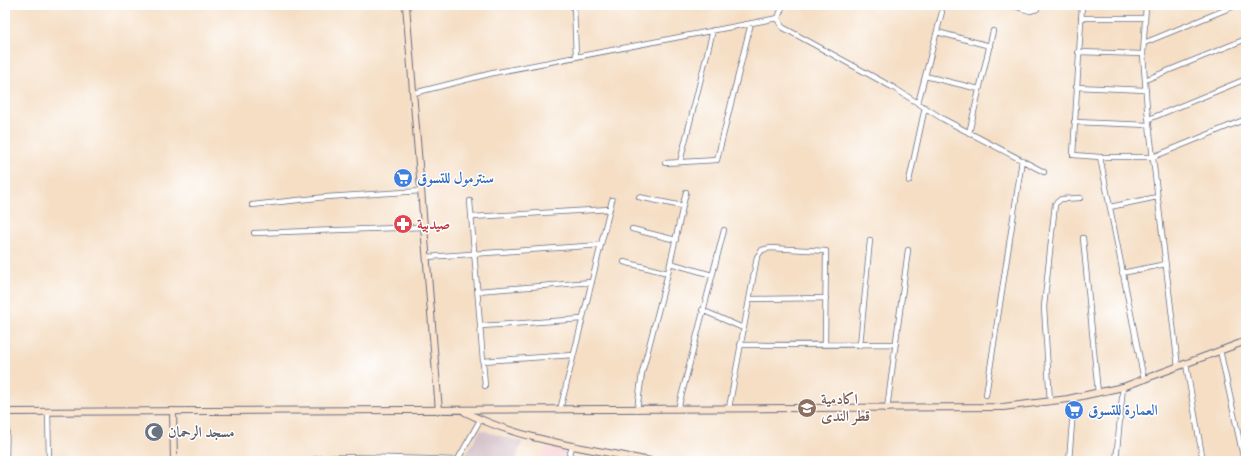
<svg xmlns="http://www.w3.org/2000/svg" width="1251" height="466" font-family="'Gentium Book Plus',Amiri,serif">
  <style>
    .built { fill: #f7cfd1 }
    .industrial { fill: #d2bdc6 }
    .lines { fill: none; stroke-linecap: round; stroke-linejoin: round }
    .street-casing { stroke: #676c82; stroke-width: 6 }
    .secondary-casing { stroke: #676c82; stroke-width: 8 }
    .street { stroke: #fff; stroke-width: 4.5 }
    .secondary { stroke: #fbe5cf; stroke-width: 6 }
    .labels { text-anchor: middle; stroke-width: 3; stroke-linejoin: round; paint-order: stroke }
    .shop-label { font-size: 15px; font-weight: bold; fill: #366cbe; stroke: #fff; text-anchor: start }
    .health-label { font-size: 15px; font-weight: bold; fill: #be3a42; stroke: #fff; text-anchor: start }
    .education-label { font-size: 15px; font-weight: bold; fill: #785e54; stroke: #fff; text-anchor: start }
    .worship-label { font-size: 15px; font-weight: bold; fill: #5b616d; stroke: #fff; text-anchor: start }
  </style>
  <rect width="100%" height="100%" fill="#fff"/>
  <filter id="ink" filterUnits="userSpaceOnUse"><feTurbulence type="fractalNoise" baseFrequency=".025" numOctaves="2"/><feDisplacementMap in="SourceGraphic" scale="8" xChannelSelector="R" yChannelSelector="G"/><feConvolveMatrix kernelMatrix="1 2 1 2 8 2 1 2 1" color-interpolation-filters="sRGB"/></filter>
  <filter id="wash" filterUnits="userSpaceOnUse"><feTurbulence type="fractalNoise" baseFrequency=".012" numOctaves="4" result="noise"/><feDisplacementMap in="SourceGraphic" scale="16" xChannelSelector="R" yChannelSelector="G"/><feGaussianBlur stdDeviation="0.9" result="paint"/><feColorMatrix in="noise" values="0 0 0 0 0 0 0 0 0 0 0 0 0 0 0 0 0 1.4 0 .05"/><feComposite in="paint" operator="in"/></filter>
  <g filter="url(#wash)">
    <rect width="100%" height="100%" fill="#f5dec4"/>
    <path class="built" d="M547,443L568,449L564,461H541Z"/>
    <path class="industrial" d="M481,430L522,442L515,461L462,460Z"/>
  </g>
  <g filter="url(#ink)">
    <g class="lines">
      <defs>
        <path id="street" d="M574,5L576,57
          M1011,5L1030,11L1037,9V5
          M1082,5L1073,155L1100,157H1153L1246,119
          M1146,5L1143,54L1147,108L1178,367
          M778,18L782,27L894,88L943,119L1044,172
          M1081,18H1145
          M937,32L990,46
          M1144,43L1237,5
          M1078,52L1143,54
          M925,76L979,89
          M1145,80L1246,39
          M1076,87L1146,90
          M414,93L493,73L778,18L783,5
          M918,103L942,12
          M1149,119L1246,79
          M1074,122L1149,125
          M969,133L993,31
          M1100,157L1144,380
          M680,162L713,30
          M665,163L717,160L751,23
          M909,181L925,107
          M639,197L682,206
          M470,201L485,386
          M252,205L326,197L422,191
          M1110,207L1157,197
          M472,217L610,209
          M632,229L676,240
          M254,233L425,227
          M1083,238L1098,393
          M427,257L601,245
          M624,262L668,273
          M670,263L712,275
          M1122,273L1166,264
          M478,291L592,282
          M750,299L826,298
          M702,310L743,328
          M481,326L582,319
          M740,345L896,344
          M860,345L870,240
          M1220,350L1244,461
          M483,361L573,355
          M1186,364L1203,461
          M986,395L1022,160
          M1050,402L1044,307L1055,204L1061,199L1080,198
          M729,408L757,257L762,250L770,248L826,251L825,344
          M678,409L724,230
          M887,409L908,250
          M560,410L612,200
          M637,410L642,373L668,273L686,192
          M48,411L49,461
          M6,461L7,412
          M6,461H44
          M310,461C320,453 436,460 457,460
          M457,461L480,420
          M567,461L573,445
          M620,461L621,455
          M1069,461L1074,398
          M1116,461L1123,387"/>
        <path id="secondary" d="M406,5L439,411
          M173,411L174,461
          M5,412L1003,407L1068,399L1123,387L1246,341
          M465,412C522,441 589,448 650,461"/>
      </defs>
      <use href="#street" class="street-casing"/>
      <use href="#secondary" class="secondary-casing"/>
      <use href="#street" class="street"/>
      <use href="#secondary" class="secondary"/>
    </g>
  </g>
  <defs>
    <symbol id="supermarket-disc" viewBox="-11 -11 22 22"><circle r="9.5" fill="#3f7fe0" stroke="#fff"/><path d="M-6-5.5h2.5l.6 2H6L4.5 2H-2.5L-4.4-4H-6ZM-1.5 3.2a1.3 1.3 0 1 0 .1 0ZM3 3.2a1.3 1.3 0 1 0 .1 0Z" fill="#fff"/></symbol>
    <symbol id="pharmacy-disc" viewBox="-11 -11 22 22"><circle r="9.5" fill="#e0444e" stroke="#fff"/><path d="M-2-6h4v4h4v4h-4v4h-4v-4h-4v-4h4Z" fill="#fff"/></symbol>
    <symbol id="school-disc" viewBox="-11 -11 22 22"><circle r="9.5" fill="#8d6e63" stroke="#fff"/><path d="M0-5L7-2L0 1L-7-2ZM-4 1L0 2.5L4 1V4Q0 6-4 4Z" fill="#fff"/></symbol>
    <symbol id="mosque-disc" viewBox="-11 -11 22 22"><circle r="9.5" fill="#6b7280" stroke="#fff"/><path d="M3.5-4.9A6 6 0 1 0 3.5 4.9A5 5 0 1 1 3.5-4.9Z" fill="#fff"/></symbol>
  </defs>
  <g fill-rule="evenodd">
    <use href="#supermarket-disc" x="392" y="167" width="22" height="22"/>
    <use href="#pharmacy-disc" x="392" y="213" width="22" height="22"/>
    <use href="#school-disc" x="796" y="397" width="22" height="22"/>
    <use href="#supermarket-disc" x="1063" y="399" width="22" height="22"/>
    <use href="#mosque-disc" x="143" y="421" width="22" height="22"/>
  </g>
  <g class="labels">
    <g class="shop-label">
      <text x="417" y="183">سنترمول للتسوق</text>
      <text x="1088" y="415">العمارة للتسوق</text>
    </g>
    <g class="health-label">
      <text x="417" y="229">صيدبية</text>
    </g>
    <g class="education-label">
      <text x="821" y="404">اكادمية<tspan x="821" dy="17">قطر الندى</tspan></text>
    </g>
    <g class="worship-label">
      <text x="168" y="437">مسجد الرحمان</text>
    </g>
  </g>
  <rect width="1251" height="466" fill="none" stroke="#fff" stroke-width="20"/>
</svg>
